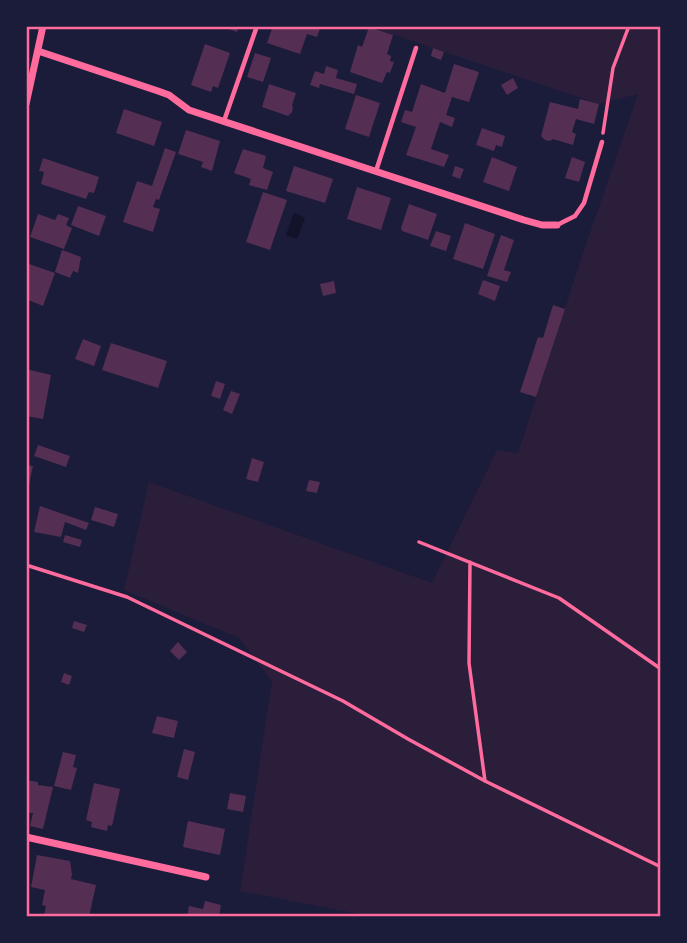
<svg xmlns="http://www.w3.org/2000/svg" width="687" height="943" font-family="'Titillium Web',sans-serif">
  <style>
    .green { fill: #2a1e3b }
    .water { fill: #12122b }
    .building { fill: #542f53 }
    .lines { fill: none; stroke-linecap: round; stroke-linejoin: round }
    .path { stroke: #ff6b9d; stroke-width: 3.5 }
    .service { stroke: #ff6b9d; stroke-width: 4.5 }
    .minor { stroke: #ff6b9d; stroke-width: 7 }
    .neatline { fill: none; stroke: #ff6b9d; stroke-width: 2.5 }
  </style>
  <rect width="100%" height="100%" fill="#1b1b3a"/>
  <path class="green" d="M368,26H661V917H375L240,891L272,681L239,638L124,590L149,482L432,583L497,450L518,453L583,253L638,94L599,104Z"/>
  <path class="water" d="M294,213L305,218L297,239L286,235Z"/>
  <path class="building" d="M221,26H239L237,32Z
    M273,26H321L317,37L307,34L300,54L267,43Z
    M369,27L393,35L387,54L391,56L390,61L394,62L390,73L387,72L382,83L350,72L358,45L362,47Z
    M205,44L230,53L218,88L213,86L211,92L191,85Z
    M433,48L444,52L441,60L431,56Z
    M255,53L271,58L263,82L247,77Z
    M454,64L479,72L469,102L452,97L446,115L455,118L452,127L440,122L431,149L449,155L444,167L406,155L416,127L401,122L405,110L412,112L421,84L445,93Z
    M326,66L338,70L336,78L357,84L354,94L320,84L319,88L310,85L315,71L324,74Z
    M513,78L518,88L507,95L501,85Z
    M269,84L296,93L292,105L293,108L292,112L288,116L262,107Z
    M356,95L380,103L369,137L345,129Z
    M580,99L599,104L594,124L576,119L572,132L576,134L573,145L553,139L550,141L545,140L541,136L550,102L578,109Z
    M124,109L162,122L154,146L116,133Z
    M482,128L505,136L502,147L496,145L494,151L476,145Z
    M186,130L220,141L212,171L201,167L203,162L178,154Z
    M165,148L176,152L159,200L156,199L153,207L160,209L153,232L123,222L137,181L152,186Z
    M243,149L266,156L263,168L273,172L267,190L249,185L251,179L234,173Z
    M492,157L517,167L509,191L483,182Z
    M572,157L585,162L579,182L565,178Z
    M43,158L99,177L94,193L89,192L86,199L41,184L44,172L39,171Z
    M294,166L333,179L325,203L286,191Z
    M455,166L464,169L460,179L452,176Z
    M357,187L391,198L381,230L347,219Z
    M263,192L287,200L270,250L246,242Z
    M409,204L437,214L428,240L402,231L401,228Z
    M78,206L106,216L99,236L71,225Z
    M38,214L55,220L58,214L69,218L66,225L72,228L64,249L30,237Z
    M465,223L495,234L483,269L453,259Z
    M436,231L451,236L446,251L430,246Z
    M501,235L514,240L504,270L511,272L507,282L487,276Z
    M62,250L81,257L78,273L73,271L70,278L55,272Z
    M29,264L55,273L43,306L26,299V271Z
    M483,280L500,286L495,301L478,294Z
    M334,281L336,293L323,296L320,284Z
    M553,305L565,309L536,397L520,392L538,337L543,338Z
    M83,339L101,346L94,366L75,359Z
    M111,343L167,361L158,388L102,370Z
    M26,369L51,375L43,419L26,416Z
    M216,381L225,384L220,399L211,396Z
    M231,391L240,394L232,414L223,410Z
    M38,445L70,456L66,467L34,456Z
    M252,458L264,462L258,482L246,479Z
    M26,465L33,466L27,494H26Z
    M309,480L320,482L317,493L306,491Z
    M40,506L89,523L86,530L65,522L61,537L34,532Z
    M95,507L118,514L114,527L91,520Z
    M65,535L82,540L80,547L63,542Z
    M74,621L87,625L84,632L72,628Z
    M178,642L187,652L179,660L170,651Z
    M64,673L72,676L69,685L61,682Z
    M157,716L178,721L174,738L152,733Z
    M184,749L195,752L188,780L177,777Z
    M63,752L76,755L73,767L77,768L71,790L54,786Z
    M26,780L38,782V785L53,787L43,829L30,826L33,813H26Z
    M94,783L120,789L112,826L108,825L107,831L91,827L92,822L86,820Z
    M230,793L246,796L243,812L227,809Z
    M188,821L225,829L220,855L183,847Z
    M37,855L70,861L72,874L71,879L96,885L89,917H53L44,915L46,906L42,905L45,890L31,887Z
    M205,901L221,905L219,917H187L189,906L203,909Z"/>
  <g class="lines">
    <path class="path" d="M603,133L613,68L629,26
      M419,542L559,598L661,669
      M470,562L469,663L485,781
      M26,565L127,597L343,701L408,739L485,781L661,867"/>
    <path class="service" d="M224,121L257,26
      M376,171L416,48
      M557,225L575,216L584,203L602,142"/>
    <path class="minor" d="M38,51L158,91L169,95L189,110L524,220L542,225H557
      M26,104L43,26
      M26,837L206,877"/>
  </g>
  <rect width="687" height="943" fill="none" stroke="#1b1b3a" stroke-width="56"/>
  <rect x="28" y="28" width="631" height="887" class="neatline"/>
</svg>
